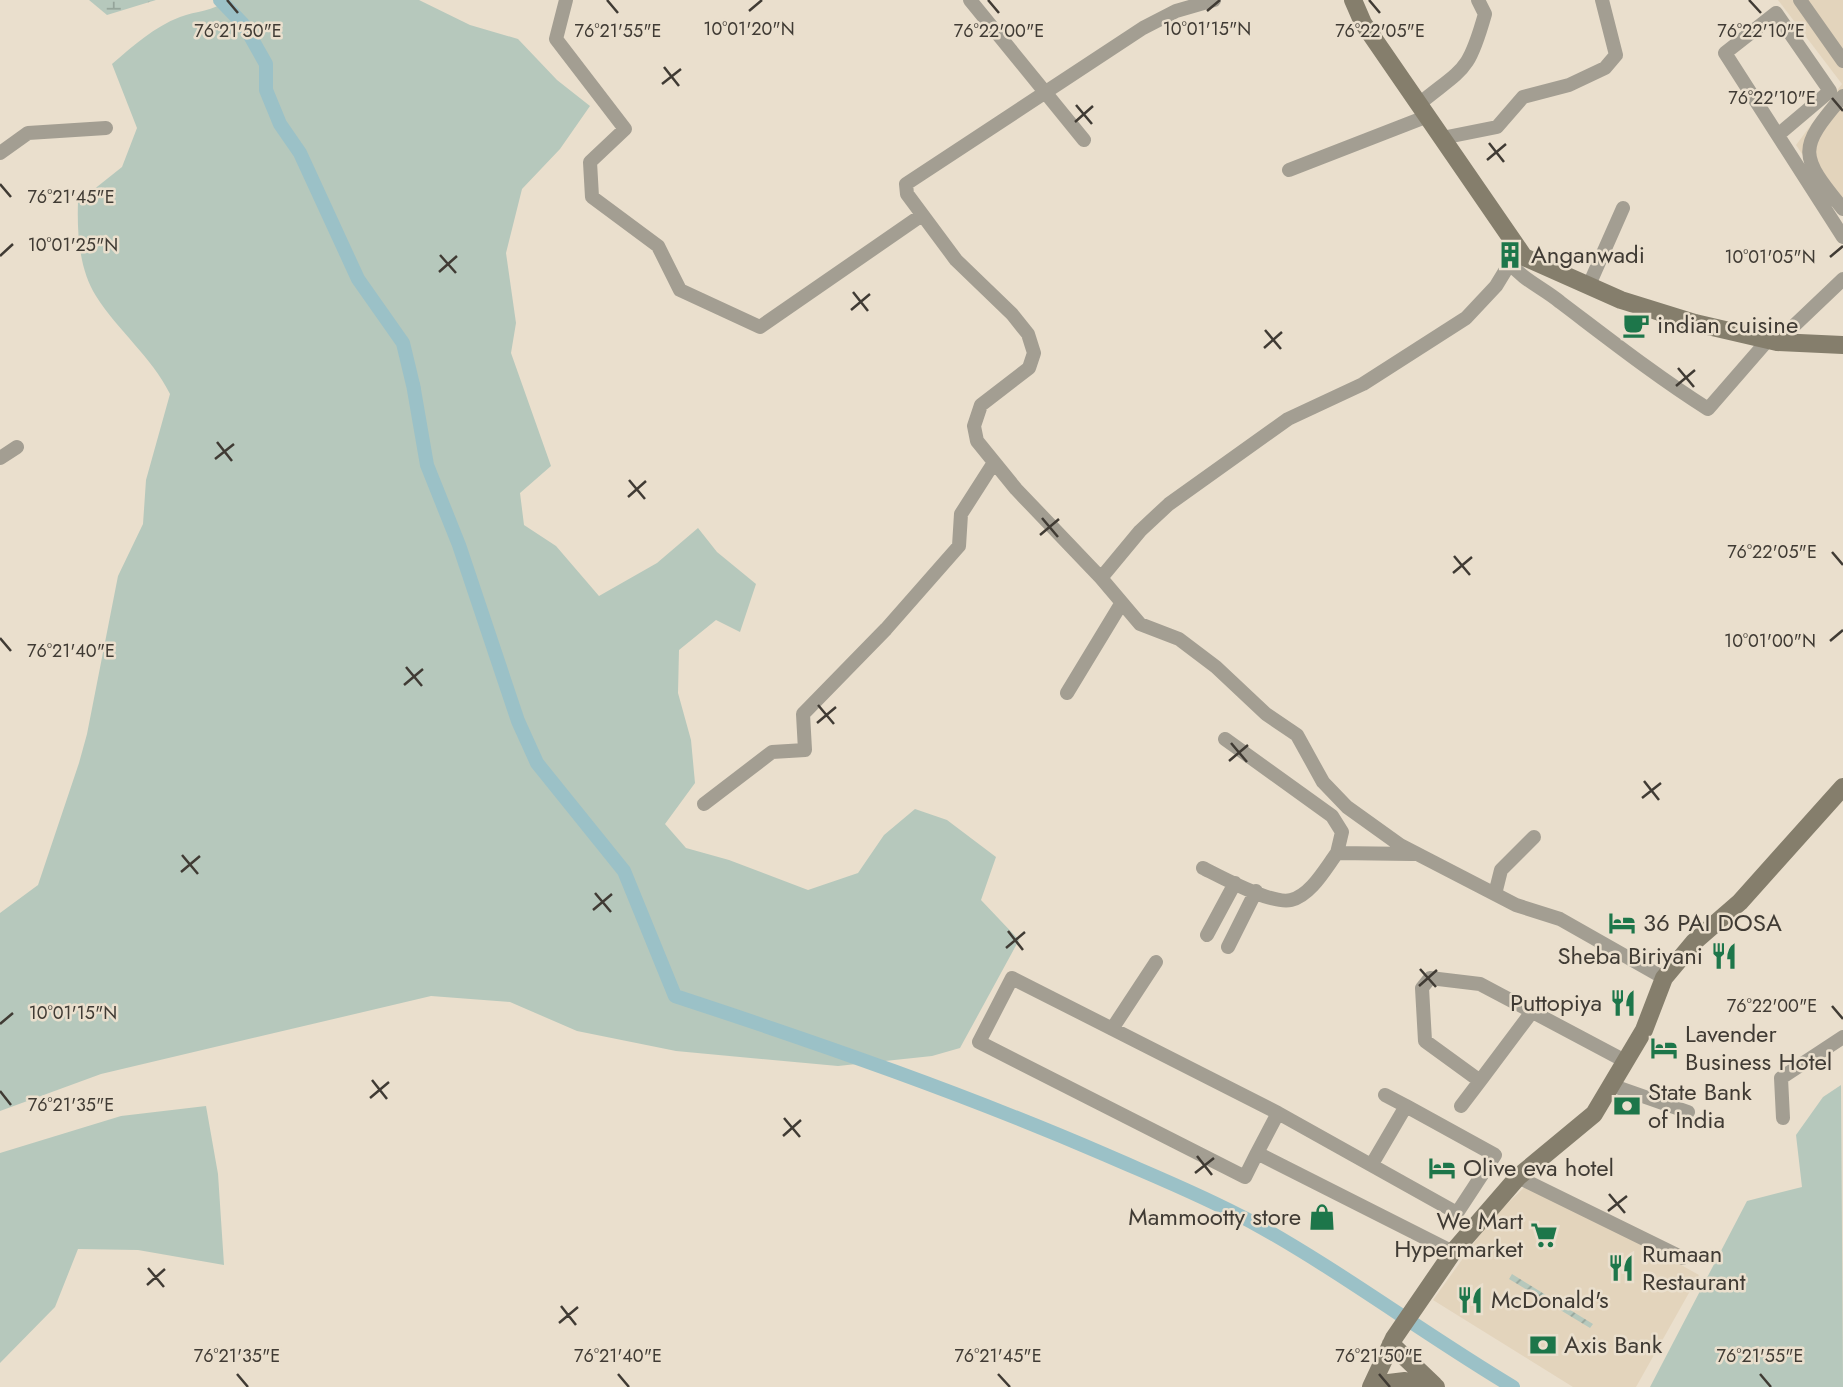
<svg xmlns="http://www.w3.org/2000/svg" width="1843" height="1387" font-family="Jost,sans-serif">
  <style>
    .built { fill: #e3d4bc }
    .grass { fill: #b6c8bc }
    .wetland { fill: url(#wetland-marsh) }
    .garden { fill: url(#garden-furrows) }
    .lines { fill: none; stroke-linecap: round; stroke-linejoin: round }
    .canal { stroke: #9bc1c7; stroke-width: 14 }
    .street { stroke: #a39e92; stroke-width: 14 }
    .secondary { stroke: #857e6c; stroke-width: 18 }
    .ticks { fill: none; stroke: #403b34; stroke-width: 2.5 }
    .labels { text-anchor: middle; stroke-width: 5; stroke-linejoin: round; paint-order: stroke }
    .poi-label { font-size: 24px; fill: #403b34; stroke: #eadfcd; text-anchor: start }
    .ticks-label { font-size: 18px; text-anchor: middle; fill: #403b34; stroke: #eadfcd; stroke-width: 5; stroke-linejoin: round; paint-order: stroke }
  </style>
  <defs>
    <pattern id="wetland-marsh" width="20" height="14" patternUnits="userSpaceOnUse" patternTransform="scale(1.75)"><rect width="20" height="14" fill="#b6c8bc"/><path d="M1 5h8M5 5V1M11 12h8M15 12V8" fill="none" stroke="#95a49a"/></pattern>
    <pattern id="garden-furrows" width="10" height="10" patternUnits="userSpaceOnUse" patternTransform="scale(1.75)"><rect width="10" height="10" fill="#b6c8bc"/><path d="M-1 1l2-2M0 10L10 0M9 11l2-2" fill="none" stroke="#95a49a"/></pattern>
  </defs>
  <rect width="100%" height="100%" fill="#eadfcd"/>
  <path class="built" d="M1778,0H1843V214L1796,145L1842,84Z
    M1531,1181L1699,1275L1636,1387H1573L1433,1300L1492,1218Z"/>
  <path class="grass" d="M227,0H419L470,25L518,39L557,80L590,106L560,149L522,189L506,253L516,323L511,353L551,466L520,493L524,525L556,546L599,596L657,563L698,528L717,552L756,584L740,632L716,620L679,650L678,693L691,740L695,783L665,824L686,848L729,860L808,890L858,873L884,835L915,809L947,820L996,857L981,900L1019,940L960,1048L932,1056L838,1066L676,1051L577,1031L510,1002L431,996L101,1074L0,1111V913L38,885L79,763L87,734L118,576L143,524L146,480L170,394C151,356 118,331 96,296C79,269 77,233 78,202L122,167L137,128L112,64C134,45 154,27 180,17C196,11 214,11 227,0Z
    M1841,1085L1843,1387H1650L1747,1201L1802,1187L1796,1135L1823,1097Z
    M206,1106L218,1174L224,1265L138,1250L78,1249L55,1307L0,1363V1153L121,1116Z"/>
  <path class="wetland" d="M89,0H156L107,15Z"/>
  <path class="garden" d="M1512,1274L1593,1324L1590,1328L1509,1279Z"/>
  <g class="lines">
    <path class="canal" d="M220,0L244,25L266,64V90L280,124L300,153L358,279L403,343L414,389
      M413,384L427,465L459,545L518,721L537,763L624,871L675,996C821,1044 965,1094 1106,1155C1154,1176 1204,1196 1250,1221C1341,1271 1424,1334 1513,1387"/>
    <path class="street" d="M566,0L556,39L625,129L590,162L592,197L658,246L680,290L760,327L922,215
      M970,0L1084,140
      M1800,0L1843,61
      M1843,96C1797,149 1799,155 1843,209
      M1419,104C1464,67 1468,74 1485,14L1478,0
      M1778,135L1830,91L1776,13L1725,53L1843,237
      M1442,138L1497,127L1523,97L1569,85L1605,68L1616,55L1602,0
      M0,153L28,133L106,128
      M1289,170L1428,116
      M1517,260L1510,263C1523,280 1543,288 1560,302C1609,339 1656,376 1708,409L1768,340
      M1510,263L1496,286L1466,318L1363,384L1288,419L1169,504L1140,531L1101,578L1140,624L1179,639L1216,667L1266,714L1297,735L1323,782L1347,807L1400,845L1516,905L1560,919L1664,978
      M1589,285L1623,208
      M1777,342L1843,279
      M0,458L17,447
      M1101,578L1016,489L977,441L974,426L981,405L1029,368L1034,353L1028,334L1012,314L956,260L907,194L906,184L1143,28L1176,11L1214,0
      M1067,693L1121,604
      M1225,739L1332,816L1342,832L1337,853L1413,854
      M704,804L772,752L805,750L803,714L886,629L959,546L961,514L993,464
      M1203,868C1221,877 1272,905 1291,900C1311,895 1325,869 1337,853
      M1495,894L1501,870L1534,837
      M1207,935L1235,883
      M1228,947L1256,891
      M1531,1013L1480,1081L1425,1041L1422,988L1430,978L1480,984L1625,1061
      M1112,1029L1156,962
      M1611,1085L1688,1112
      M1385,1095L1406,1106
      M1461,1106L1480,1081
      M1278,1113L1457,1213L1495,1155L1406,1106L1372,1164
      M1783,1118L1781,1078L1843,1037
      M1257,1153L1245,1177L979,1042L1012,978L1278,1113L1257,1153L1453,1252
      M1518,1177L1683,1258"/>
    <path class="secondary" d="M1353,0L1363,23L1524,257L1621,300L1695,323L1777,342L1843,345
      M1391,1344L1434,1385
      M1372,1385L1405,1381L1436,1387
      M1371,1387L1394,1338L1453,1252L1518,1177L1594,1114L1644,1030L1664,978L1694,942L1740,902L1843,787"/>
  </g>
  <path class="ticks" d="M227,0L238,13M607,0L618,13M988,0L999,13M1369,0L1380,13M1749,0L1761,13M749,11L762,0M1207,11L1220,0M664,67L679,86M662,84L681,69M1832,98L1843,111M1076,105L1092,124M1075,122L1093,106M1489,143L1504,162M1487,160L1506,144M0,184L11,197M440,255L456,273M0,256L13,244M1830,257L1843,246M439,272L457,256M853,292L868,311M851,310L870,294M1265,330L1281,349M1264,348L1282,332M1678,368L1694,387M1676,386L1695,370M217,442L232,461M215,459L234,444M629,480L645,499M628,497L646,481M1042,518L1058,537M1040,535L1059,519M1832,552L1843,565M1454,556L1470,575M1453,573L1472,557M0,638L11,651M1830,641L1843,630M406,667L422,686M404,685L423,669M818,705L834,724M817,723L836,707M1231,743L1247,762M1229,761L1248,745M1644,781L1659,800M1642,798L1661,783M182,855L198,874M181,872L200,856M595,893L611,912M593,910L612,894M1008,931L1023,950M1006,948L1025,932M1420,969L1436,987M1419,986L1437,970M1832,1006L1843,1019M0,1024L13,1013M372,1080L387,1099M0,1091L11,1105M370,1098L389,1082M784,1118L800,1137M783,1136L801,1120M1197,1156L1212,1175M1195,1173L1214,1158M1609,1194L1625,1213M1608,1211L1627,1196M148,1268L164,1287M147,1285L165,1269M561,1306L576,1325M559,1323L578,1307M237,1374L248,1387M618,1374L629,1387M998,1374L1010,1387M1379,1374L1390,1387M1760,1374L1771,1387"/>
  <defs>
    <symbol id="building-bare" viewBox="-9 -9 18 18"><path d="M-4-6H4V6H1V3H-1V6H-4ZM-2.5-4.3h1.7v1.8h-1.7ZM.8-4.3h1.7v1.8H.8ZM-2.5-1h1.7V.8h-1.7ZM.8-1h1.7V.8H.8Z" fill="#1d764a" stroke="#eadfcd" stroke-width="2.5" paint-order="stroke"/></symbol>
    <symbol id="cafe-bare" viewBox="-9 -9 18 18"><path d="M-5.5-4.5H6V0H3Q3 3.5 0 3.5H-2.5Q-5.5 3.5-5.5 0ZM3-3.2v2h1.7v-2ZM-6 4.5H4V6H-6Z" fill="#1d764a" stroke="#eadfcd" stroke-width="2.5" paint-order="stroke"/></symbol>
    <symbol id="hotel-bare" viewBox="-9 -9 18 18"><path d="M-6-4.5h1.5V1H6V5H4.5V3h-9V5H-6ZM-4 0a1.8 1.8 0 1 1 3.6 0ZM.5 0V-2.5h3Q6-2.5 6 0Z" fill="#1d764a" stroke="#eadfcd" stroke-width="2.5" paint-order="stroke"/></symbol>
    <symbol id="restaurant-bare" viewBox="-9 -9 18 18"><path d="M-5-6h1v4h1v-4h1v4h1v-4h1v5L-1.5 .5V6h-2V.5L-5-1ZM5-6V6H3V1.5H1.5Q1.5-4 5-6Z" fill="#1d764a" stroke="#eadfcd" stroke-width="2.5" paint-order="stroke"/></symbol>
    <symbol id="bank-bare" viewBox="-9 -9 18 18"><path d="M-6-4H6V4H-6ZM0-2.3a2.3 2.3 0 1 0 0 4.6a2.3 2.3 0 1 0 0-4.6Z" fill="#1d764a" stroke="#eadfcd" stroke-width="2.5" paint-order="stroke"/></symbol>
    <symbol id="shop-bare" viewBox="-9 -9 18 18"><path d="M-5-2.5h2.3a2.7 3.5 0 0 1 5.4 0H5L5.5 6h-11ZM-1.5-2.5h3a1.5 2.3 0 0 0-3 0Z" fill="#1d764a" stroke="#eadfcd" stroke-width="2.5" paint-order="stroke"/></symbol>
    <symbol id="supermarket-bare" viewBox="-9 -9 18 18"><path d="M-6-5.5h2.5l.6 2H6L4.5 2H-2.5L-4.4-4H-6ZM-1.5 3.2a1.3 1.3 0 1 0 .1 0ZM3 3.2a1.3 1.3 0 1 0 .1 0Z" fill="#1d764a" stroke="#eadfcd" stroke-width="2.5" paint-order="stroke"/></symbol>
  </defs>
  <g fill-rule="evenodd">
    <use href="#building-bare" x="1491" y="236" width="38" height="38"/>
    <use href="#cafe-bare" x="1617" y="306" width="38" height="38"/>
    <use href="#hotel-bare" x="1603" y="904" width="38" height="38"/>
    <use href="#restaurant-bare" x="1705" y="937" width="38" height="38"/>
    <use href="#restaurant-bare" x="1604" y="984" width="38" height="38"/>
    <use href="#hotel-bare" x="1645" y="1029" width="38" height="38"/>
    <use href="#bank-bare" x="1608" y="1087" width="38" height="38"/>
    <use href="#hotel-bare" x="1423" y="1149" width="38" height="38"/>
    <use href="#shop-bare" x="1303" y="1198" width="38" height="38"/>
    <use href="#supermarket-bare" x="1525" y="1216" width="38" height="38"/>
    <use href="#restaurant-bare" x="1602" y="1249" width="38" height="38"/>
    <use href="#restaurant-bare" x="1451" y="1281" width="38" height="38"/>
    <use href="#bank-bare" x="1524" y="1326" width="38" height="38"/>
  </g>
  <g class="labels">
    <g class="poi-label">
      <text x="1531" y="263">Anganwadi</text>
      <text x="1657" y="333">indian cuisine</text>
      <text x="1643" y="931">36 PAI DOSA</text>
      <text x="1703" y="964" text-anchor="end">Sheba Biriyani</text>
      <text x="1602" y="1011" text-anchor="end">Puttopiya</text>
      <text x="1685" y="1042">Lavender<tspan x="1685" dy="28">Business Hotel</tspan></text>
      <text x="1648" y="1100">State Bank<tspan x="1648" dy="28">of India</tspan></text>
      <text x="1463" y="1176">Olive eva hotel</text>
      <text x="1301" y="1225" text-anchor="end">Mammootty store</text>
      <text x="1523" y="1229" text-anchor="end">We Mart<tspan x="1523" dy="28">Hypermarket</tspan></text>
      <text x="1642" y="1262">Rumaan<tspan x="1642" dy="28">Restaurant</tspan></text>
      <text x="1491" y="1308">McDonald's</text>
      <text x="1564" y="1353">Axis Bank</text>
    </g>
  </g>
  <g class="ticks-label">
    <text x="749" y="35">10°01'20"N</text>
    <text x="1207" y="35">10°01'15"N</text>
    <text x="238" y="37">76°21'50"E</text>
    <text x="618" y="37">76°21'55"E</text>
    <text x="999" y="37">76°22'00"E</text>
    <text x="1380" y="37">76°22'05"E</text>
    <text x="1761" y="37">76°22'10"E</text>
    <text x="1772" y="104">76°22'10"E</text>
    <text x="71" y="203">76°21'45"E</text>
    <text x="73" y="251">10°01'25"N</text>
    <text x="1770" y="263">10°01'05"N</text>
    <text x="1772" y="558">76°22'05"E</text>
    <text x="1770" y="647">10°01'00"N</text>
    <text x="71" y="657">76°21'40"E</text>
    <text x="1772" y="1012">76°22'00"E</text>
    <text x="73" y="1019">10°01'15"N</text>
    <text x="71" y="1111">76°21'35"E</text>
    <text x="237" y="1362">76°21'35"E</text>
    <text x="618" y="1362">76°21'40"E</text>
    <text x="998" y="1362">76°21'45"E</text>
    <text x="1379" y="1362">76°21'50"E</text>
    <text x="1760" y="1362">76°21'55"E</text>
  </g>
</svg>
